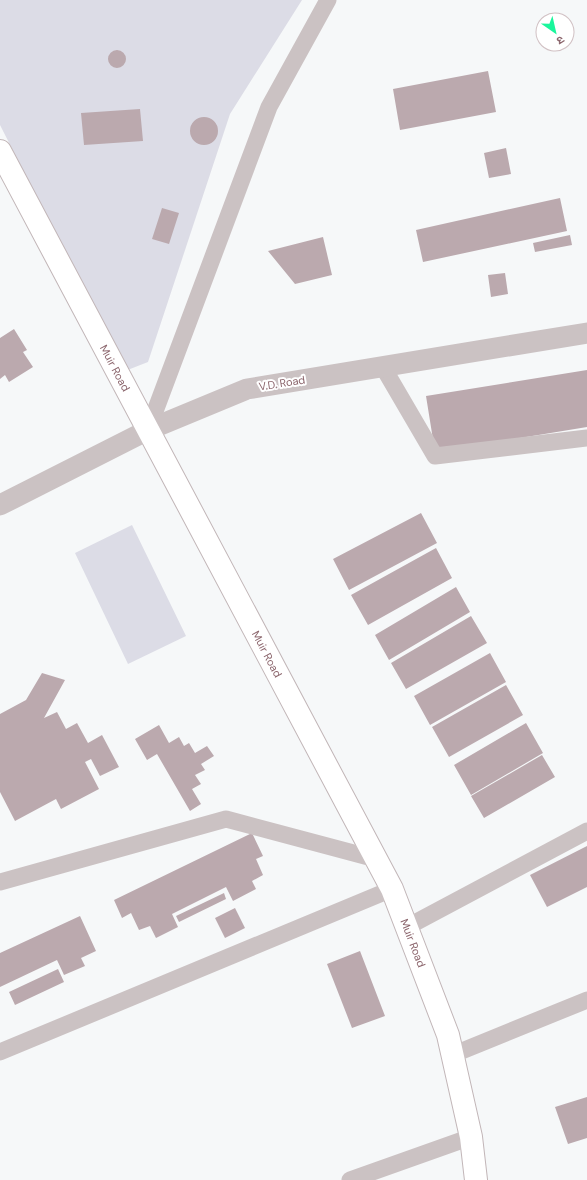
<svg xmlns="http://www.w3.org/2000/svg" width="587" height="1180" font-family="'DM Sans','Noto Sans Devanagari',sans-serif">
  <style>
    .green { fill: #dcdce6 }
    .building { fill: #bba9ae }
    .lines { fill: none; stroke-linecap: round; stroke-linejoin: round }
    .secondary-casing { stroke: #c2b6b8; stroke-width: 24 }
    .minor { stroke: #cbc2c3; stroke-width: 17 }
    .tertiary { stroke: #cbc2c3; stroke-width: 21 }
    .secondary { stroke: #fff; stroke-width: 22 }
    .labels { text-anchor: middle; stroke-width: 4; stroke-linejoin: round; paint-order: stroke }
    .street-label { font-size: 11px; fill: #8b656c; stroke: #fff }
  </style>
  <rect width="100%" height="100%" fill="#f6f8f9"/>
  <path class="green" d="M0,0H302L230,114L148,362L125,371L0,125Z
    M132,525L186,636L128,664L75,553Z"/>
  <path class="building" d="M108 59a9 9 0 1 1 18 0a9 9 0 1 1-18 0Z
    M488,71L496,112L400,130L393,89Z
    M140,109L143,141L84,145L81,113Z
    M190 131a14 14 0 1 1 28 0a14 14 0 1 1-28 0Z
    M506,148L511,174L489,178L484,153Z
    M560,198L567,231L423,262L416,230Z
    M162,208L179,213L169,244L152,239Z
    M570,235L572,245L535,252L533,243Z
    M323,237L332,275L295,284L268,251Z
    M505,273L508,294L491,297L488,275Z
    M14,329L27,350L23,352L33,367L9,382L5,375L0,379V338Z
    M587,370V427L435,452L426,396Z
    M421,513L437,543L349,590L333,559Z
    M436,548L452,578L368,625L351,595Z
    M456,587L470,612L389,660L375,635Z
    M471,616L487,643L406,689L391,663Z
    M490,653L506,682L430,725L414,696Z
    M42,673L65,680L44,718L57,712L66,729L77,723L88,743L102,735L119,767L100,776L91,759L85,762L99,789L61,809L56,799L15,821L0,792V714L26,700Z
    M506,685L523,715L449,757L432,727Z
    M526,723L543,753L471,795L454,765Z
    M159,725L169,743L179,737L184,746L189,743L195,753L207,746L214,756L201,764L205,770L195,775L201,784L192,789L201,804L190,811L157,754L147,760L135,739Z
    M542,755L555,777L484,818L471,796Z
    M252,833L263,856L256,859L263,875L252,881L256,889L233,901L226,887L172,914L178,927L156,938L150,926L139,930L131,913L122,918L114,900Z
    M587,846V887L547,907L530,875Z
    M224,893L226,899L179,922L176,916Z
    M235,908L245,928L225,938L215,918Z
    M80,916L96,951L81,958L85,966L64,975L57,960L0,987V953Z
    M360,951L385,1016L352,1028L327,964Z
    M58,969L64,982L15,1005L9,992Z
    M587,1097V1138L568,1144L555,1107Z"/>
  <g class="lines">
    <defs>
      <path id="secondary" d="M0,151L392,889L448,1035L471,1137L476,1180"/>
    </defs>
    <use href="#secondary" class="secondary-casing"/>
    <path class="minor" d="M383,367L435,456L587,438
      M148,430L269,107L328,0
      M0,882L226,819L376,859
      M407,927L587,831
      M0,1052L392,889
      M452,1055L587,1000
      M350,1180L471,1137"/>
    <path class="tertiary" d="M0,505L148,430L247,389L587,333"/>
    <use href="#secondary" class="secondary"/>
  </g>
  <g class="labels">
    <g class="street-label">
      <text transform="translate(115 368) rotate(62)" y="4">Muir Road</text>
      <text transform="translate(282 383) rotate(-9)" y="4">V.D. Road</text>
      <text transform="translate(267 654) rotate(62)" y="4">Muir Road</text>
      <text transform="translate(413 943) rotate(69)" y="4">Muir Road</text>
    </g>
  </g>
  <g transform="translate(555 32) rotate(146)"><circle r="19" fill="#ffffff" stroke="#d1c1c4"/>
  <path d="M0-3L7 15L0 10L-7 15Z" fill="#1af69c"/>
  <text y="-6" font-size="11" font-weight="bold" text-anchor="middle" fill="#8b656c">उ</text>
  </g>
</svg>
